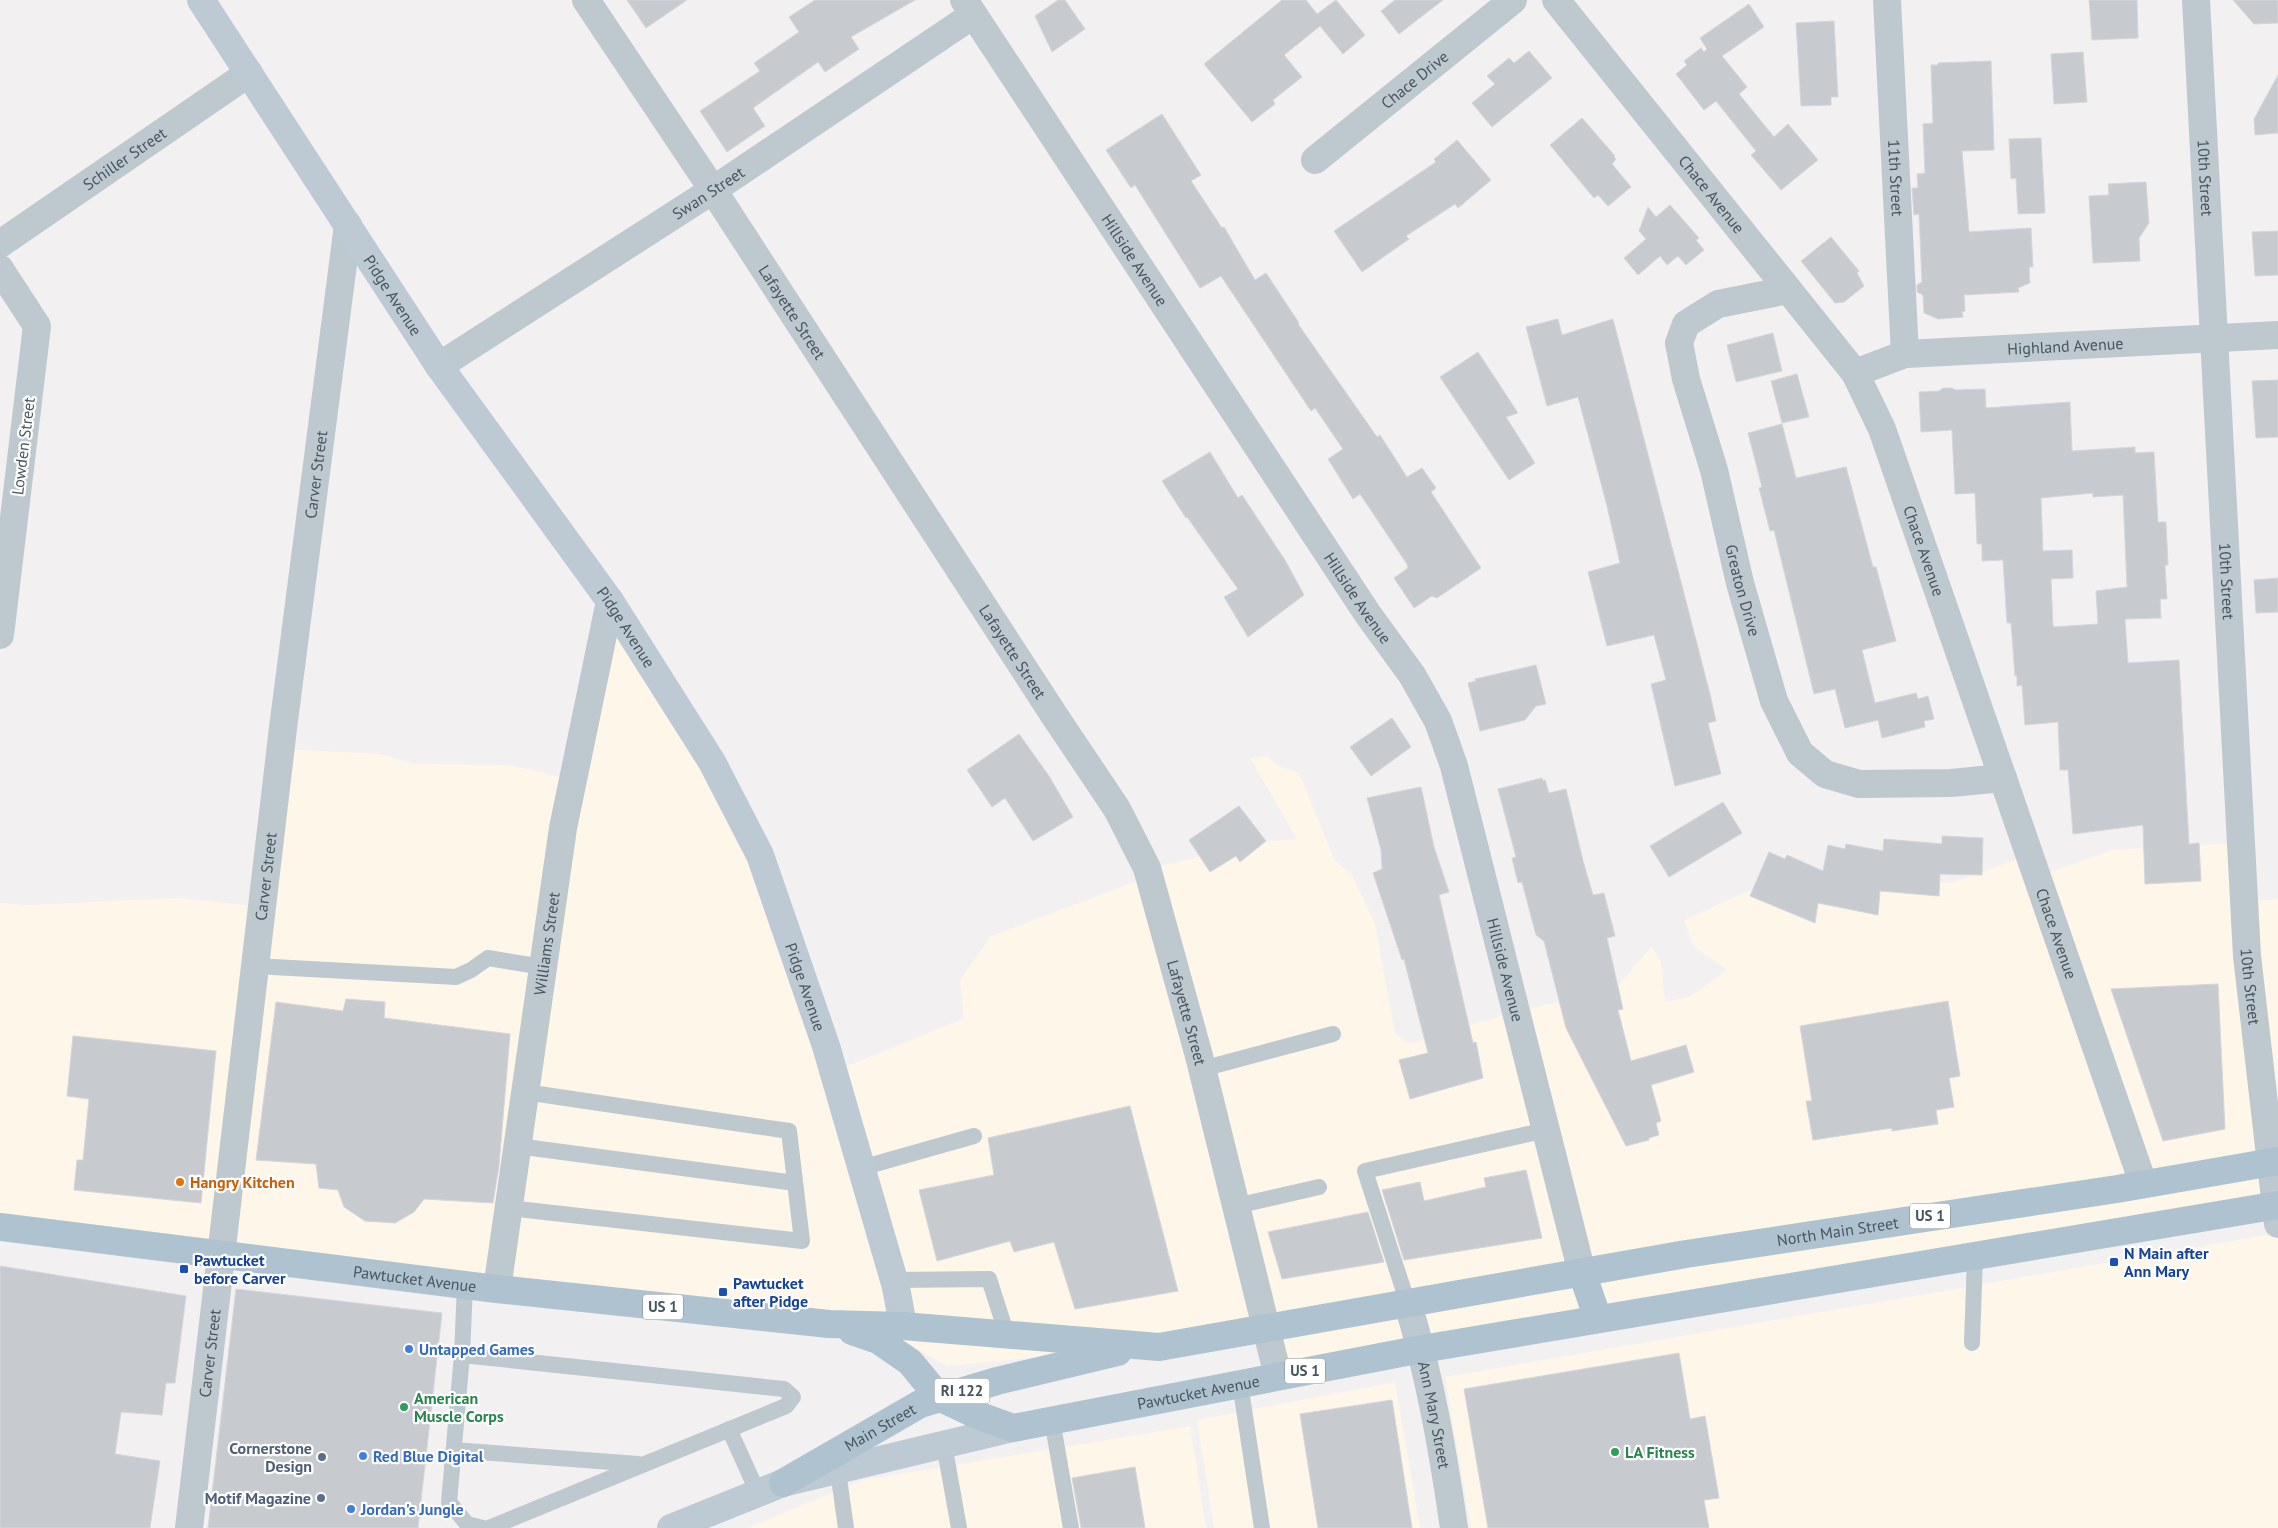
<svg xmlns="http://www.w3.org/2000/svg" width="2278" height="1528" font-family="'PT Sans',sans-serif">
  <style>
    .commercial { fill: #fdf6e9 }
    .building { fill: #c7cbcf; stroke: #d4d6db; fill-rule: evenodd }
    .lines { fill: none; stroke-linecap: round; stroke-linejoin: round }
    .lane { stroke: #bdc8cf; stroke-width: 16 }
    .street { stroke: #bdc8cf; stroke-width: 28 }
    .secondary { stroke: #bdcad4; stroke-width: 28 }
    .primary { stroke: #afc2cf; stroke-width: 28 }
    .food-dot { fill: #e8710a; stroke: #fff; stroke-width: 2 }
    .transit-dot { fill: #1a4fb4; stroke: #fff; stroke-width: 2 }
    .shop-dot { fill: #3f7fe0; stroke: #fff; stroke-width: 2 }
    .leisure-dot { fill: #2e9e5b; stroke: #fff; stroke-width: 2 }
    .service-dot { fill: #5c6f8a; stroke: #fff; stroke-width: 2 }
    .labels { text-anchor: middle; stroke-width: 4.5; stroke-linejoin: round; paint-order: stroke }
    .shield { fill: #fff; stroke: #7e888e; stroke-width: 1 }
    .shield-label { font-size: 15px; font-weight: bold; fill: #47555e }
    .street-label { font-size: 16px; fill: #47555e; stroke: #fff }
    .food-label { font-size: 16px; font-weight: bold; fill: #c56008; stroke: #fff; text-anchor: start }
    .transit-label { font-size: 16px; font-weight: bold; fill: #164399; stroke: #fff; text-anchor: start }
    .shop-label { font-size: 16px; font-weight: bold; fill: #366cbe; stroke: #fff; text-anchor: start }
    .leisure-label { font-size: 16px; font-weight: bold; fill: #27864d; stroke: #fff; text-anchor: start }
    .service-label { font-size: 16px; font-weight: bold; fill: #4e5e75; stroke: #fff; text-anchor: end }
  </style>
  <rect width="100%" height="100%" fill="#f2f0f0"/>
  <path class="commercial" d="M604,615L710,764L835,1071L964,1018L960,980L991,936L1145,878L1154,868L1256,842L1297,839L1250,758L1267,756L1280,767L1299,773L1335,861L1351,873L1375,924L1395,1033L1409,1044L1503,1015L1616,988L1652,946L1661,962L1665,1002L1689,997L1727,970L1693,946L1684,920L1748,891L1953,882L2035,853L2048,873L2112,850L2237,843L2250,901L2278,899V1208L1282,1377L1265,1336L946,1366L888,1331L0,1223V903L26,905L179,898L256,906L283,749L381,754L415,764L509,765L566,778Z
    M2278,1233V1528H1471L1445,1377Z
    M1395,1382L1420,1528H1214L1197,1420Z
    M1190,1426L1206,1528H747L863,1480Z"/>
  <path class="building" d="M627,0H687L646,28Z
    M815,0H915L851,37L859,49L825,72L818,62L753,108L765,126L727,152L700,111L760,71L754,63L799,32L789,17Z
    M1058,0H1065L1085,29L1052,52L1035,16Z
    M1282,0H1306L1317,14L1336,0L1365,35L1343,54L1320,26L1284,55L1302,77L1273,100L1275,104L1252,122L1204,64Z
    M1395,0H1443L1399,34L1381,11Z
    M2089,0H2137L2138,38L2092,40Z
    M2233,0H2278V23L2254,24Z
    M1749,4L1764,27L1722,56L1747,87L1739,94L1774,137L1788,124L1818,160L1781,190L1751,155L1756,151L1716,101L1704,110L1676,74L1687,65L1684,61L1701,48L1704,52L1707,49L1700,38Z
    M1834,21L1838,97H1831V105L1801,106L1796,23Z
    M1529,51L1552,78L1492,127L1472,103L1495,84L1487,76L1509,58L1514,63Z
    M2083,52L2087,102L2054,104L2051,54Z
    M1991,61L1994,150L1962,151L1969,232L2031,228L2033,267H2029L2030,283L2018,288L2019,292L1964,295L1965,311L1962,312L1963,317L1938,319L1924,313L1923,295L1917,292V285L1922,282L1919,214L1914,215L1912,188H1918L1917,174L1925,173L1923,124L1933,123L1931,65H1938V63Z
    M2278,75V133L2255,135L2254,119Z
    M1162,114L1201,175L1191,181L1222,228L1224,227L1255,280L1266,273L1299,323L1298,324L1377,437L1380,435L1407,477L1422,468L1436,488L1431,492L1481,568L1437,598L1432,596L1414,608L1394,578L1408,568L1407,564L1360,494L1353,499L1328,459L1343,449L1315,408L1311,411L1221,276L1200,288L1135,185L1131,188L1106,150Z
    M1582,118L1615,156L1614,157L1616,159L1612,164L1631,187L1608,206L1598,195L1594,198L1550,145Z
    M2041,138L2045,213L2018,214L2016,178L2011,179L2009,139Z
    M1457,140L1491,180L1458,208L1455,204L1406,236L1409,239L1362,272L1334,231L1436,162L1434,159Z
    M2146,182L2149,223L2139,238L2140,261L2093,263L2089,196L2109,195L2108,184Z
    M1670,205L1699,238L1696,240L1704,250L1686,265L1678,256L1667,265L1660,256L1638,275L1624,258L1646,239L1639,231L1648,207L1656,217Z
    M2278,231V275L2255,276L2252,232Z
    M1831,237L1859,271L1857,273L1864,286L1844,302L1835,303L1801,261Z
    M1558,319L1562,335L1613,319L1710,694L1716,721L1708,723L1721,774L1675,786L1651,684L1666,680L1654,635L1607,646L1588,572L1620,563L1606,502L1578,397L1547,406L1526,327Z
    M1773,333L1782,371L1736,382L1727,345Z
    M1478,352L1518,413L1506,417L1535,463L1509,480L1440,377Z
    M1797,374L1809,417L1782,423L1771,381Z
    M2278,380V437L2256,438L2252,381Z
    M1943,388H1951L1956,390L1985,389L1986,408L2070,402L2072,451L2135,447V453L2154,452L2158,522H2166L2168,565H2165L2167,599H2160L2161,618L2125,619L2128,663L2179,660L2189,844L2199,843L2201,881L2145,884L2143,825L2073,834L2068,770H2060L2058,722L2025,725L2022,685L2017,686V676H2015L2011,623H2007L2003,560L1982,561V544H1977L1975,493L1955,494L1952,430L1921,432L1919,392L1939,391ZM2093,493V497L2123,495L2127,587L2096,591L2098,624L2053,627L2051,579L2073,578L2072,550L2043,551L2041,498Z
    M1782,424L1796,478L1846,467L1873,567H1876L1896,641L1862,650L1875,703L1916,693L1918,699L1928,696L1934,719L1924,721L1925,727L1882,738L1878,720L1845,728L1835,689L1814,694L1774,530L1770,531L1759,488L1762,487L1748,433Z
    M1210,452L1238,498L1242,495L1285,560L1304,595L1248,637L1224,597L1238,589L1187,517L1186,518L1162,481Z
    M2278,578V612L2256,613L2254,580Z
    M1536,665L1546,704L1536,706L1525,720L1480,731L1468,683L1476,681L1475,679Z
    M1392,718L1411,747L1371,776L1350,747Z
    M1019,734L1049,776L1073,817L1033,841L1005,798L992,807L967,770Z
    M1542,778L1543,781L1545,780L1549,793L1566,789L1583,861L1593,895L1604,893L1615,936L1607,938L1623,1009L1618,1010L1631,1061L1686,1045L1694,1072L1651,1085L1661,1121L1656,1123L1659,1135L1649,1138V1140L1626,1146L1566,1028L1544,941L1536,935L1522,882L1518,883L1512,858L1516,857L1498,789Z
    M1421,787L1434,847L1449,892L1439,895L1473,1043L1476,1042L1483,1078L1410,1099L1399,1060L1428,1053L1404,959L1402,960L1373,873L1382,869L1381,850L1367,798Z
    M1723,802L1742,833L1669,877L1650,846Z
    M1239,806L1266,841L1240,862L1236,856L1210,872L1189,840Z
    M1942,836L1983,838L1982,875L1940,874L1939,896L1880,891L1878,915L1818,903L1815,923L1750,896L1769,852L1785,859L1787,855L1823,871L1828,845L1845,849L1846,844L1883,851L1884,839L1942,844Z
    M2218,984L2225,1129L2163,1141L2111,989Z
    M346,999L385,1002L384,1018L510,1034L499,1166L493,1203L424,1199L414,1212L395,1223L365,1221L344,1207L338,1190L319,1188L316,1164L256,1160L276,1002L343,1011Z
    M1948,1001L1960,1076L1949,1078L1954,1107L1936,1110L1938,1124L1892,1131V1128L1813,1140L1806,1101H1812L1800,1026Z
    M73,1036L216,1051L201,1203L74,1190L77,1160H83L89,1099L67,1096Z
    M1130,1106L1178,1291L1075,1309L1054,1242L1014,1252L1010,1241L937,1261L919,1190L994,1175L988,1138Z
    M1526,1170L1542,1238L1404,1260L1382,1190L1420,1182L1424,1201L1486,1187L1484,1178Z
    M1368,1212L1384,1262L1282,1279L1268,1232Z
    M0,1266L186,1296L175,1383H166L162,1415L121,1412L115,1454L160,1461L150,1528H0Z
    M236,1289L442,1313L418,1528H208Z
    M1679,1353L1690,1419L1705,1416L1719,1498L1704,1500L1709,1528H1488L1464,1389Z
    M1392,1400L1412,1528H1318L1300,1414Z
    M1135,1467L1145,1528H1081L1072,1478Z"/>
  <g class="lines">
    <path class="lane" d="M255,966L456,977L471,970L488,958L543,967
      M1202,1069L1333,1034
      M517,1146L795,1183
      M861,1168L974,1136
      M1236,1206L1319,1187
      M509,1208L802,1241L789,1131L525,1092
      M894,1280L989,1279L1007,1335
      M465,1285L462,1355L449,1502L467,1524L483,1528
      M1408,1304L1365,1171L1546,1130
      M1972,1343L1975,1256
      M462,1355L784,1389L793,1397L786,1406L489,1528
      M1240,1383L1262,1528
      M1052,1420L1071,1528
      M729,1429L758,1493
      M944,1444L959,1528
      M453,1450L638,1464
      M838,1471L846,1528"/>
    <g class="street">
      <path id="s1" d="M586,0L713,190L1054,715L1117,809L1147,868L1199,1056L1278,1376"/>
      <path id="s2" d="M964,0L1367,613L1412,675L1438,721L1454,766L1582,1273"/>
      <path id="s3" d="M1556,0L1855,373L1882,429L2143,1183"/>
      <path id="s4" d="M1887,0L1905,354"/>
      <path id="s5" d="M2196,0L2247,956L2278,1224"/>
      <path id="s6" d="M1315,160L1513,0"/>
      <path id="s7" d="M0,244L249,73"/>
      <path d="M0,269L37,326L0,635"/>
      <path id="s8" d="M1788,290L1718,304L1686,324L1679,343L1686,379L1714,470L1740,583L1774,701L1800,753L1825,774L1859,784L1951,783L2003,778"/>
      <path id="s9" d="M439,366L713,190L973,15"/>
      <path id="s10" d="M1855,373L1905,354L2278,335"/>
      <path id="s11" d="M497,1289L563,828L610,601"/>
      <path id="s12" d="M1408,1304C1430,1377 1443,1452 1454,1528"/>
      <path id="s13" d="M189,1528L283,728L348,225"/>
    </g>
    <g class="secondary">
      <path id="s14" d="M201,0L439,366L610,601L712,762L760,855L826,1046L896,1287L903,1326"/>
      <path d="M671,1528L783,1483L1013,1428"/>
    </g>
    <g class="primary">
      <path id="s15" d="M0,1227L497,1289L829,1324L903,1326L1159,1347L1686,1254L2117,1189L2278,1161"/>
      <path d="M1582,1273L1598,1319"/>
      <path id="s16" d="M852,1331L878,1340L910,1362L939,1397L977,1415L1013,1428L1422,1349L2278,1205"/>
      <path id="s17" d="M783,1483L920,1404L997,1381L1118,1352"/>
    </g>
  </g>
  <circle class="food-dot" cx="180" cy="1182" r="5"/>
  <g class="transit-dot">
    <rect x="2109" y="1257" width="10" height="10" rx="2.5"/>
    <rect x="179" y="1264" width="10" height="10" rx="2.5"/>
    <rect x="718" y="1287" width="10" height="10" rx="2.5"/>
  </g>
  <g class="shop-dot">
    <circle cx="409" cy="1349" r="5"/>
    <circle cx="363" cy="1456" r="5"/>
    <circle cx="351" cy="1509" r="5"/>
  </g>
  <g class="leisure-dot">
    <circle cx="404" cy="1407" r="5"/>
    <circle cx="1615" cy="1452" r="5"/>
  </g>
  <g class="service-dot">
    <circle cx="322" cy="1457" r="5"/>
    <circle cx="321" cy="1498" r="5"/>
  </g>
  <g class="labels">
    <g class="shield">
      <rect x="1910" y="1203.5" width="40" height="25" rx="4"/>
      <rect x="643" y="1294.5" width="40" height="25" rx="4"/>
      <rect x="1285" y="1358.5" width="40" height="25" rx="4"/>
      <rect x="934.5" y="1378.5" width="55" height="25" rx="4"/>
    </g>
    <g class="shield-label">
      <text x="1930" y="1221">US 1</text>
      <text x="663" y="1312">US 1</text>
      <text x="1305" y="1376">US 1</text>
      <text x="962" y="1396">RI 122</text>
    </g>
    <g class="street-label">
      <text dy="6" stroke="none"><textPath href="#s6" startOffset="128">Chace Drive</textPath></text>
      <text dy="6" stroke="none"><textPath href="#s7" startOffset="151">Schiller Street</textPath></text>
      <text dy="6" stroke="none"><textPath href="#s4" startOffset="178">11th Street</textPath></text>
      <text dy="6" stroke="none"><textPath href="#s5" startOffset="178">10th Street</textPath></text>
      <text dy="6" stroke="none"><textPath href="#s9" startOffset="320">Swan Street</textPath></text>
      <text dy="6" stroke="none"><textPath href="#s3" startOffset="249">Chace Avenue</textPath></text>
      <text dy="6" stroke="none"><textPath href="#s2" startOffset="311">Hillside Avenue</textPath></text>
      <text dy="6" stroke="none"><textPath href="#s14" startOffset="352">Pidge Avenue</textPath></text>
      <text dy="6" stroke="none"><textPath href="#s1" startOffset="374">Lafayette Street</textPath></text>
      <text dy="6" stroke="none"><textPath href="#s10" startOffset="214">Highland Avenue</textPath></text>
      <text transform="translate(23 446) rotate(-83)" y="6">Lowden Street</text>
      <text dy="6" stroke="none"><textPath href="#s13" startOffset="1061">Carver Street</textPath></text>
      <text dy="6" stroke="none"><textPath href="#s3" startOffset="669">Chace Avenue</textPath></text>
      <text dy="6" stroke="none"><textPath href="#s5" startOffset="582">10th Street</textPath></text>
      <text dy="6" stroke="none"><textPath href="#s8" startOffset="385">Greaton Drive</textPath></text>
      <text dy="6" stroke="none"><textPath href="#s2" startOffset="716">Hillside Avenue</textPath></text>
      <text dy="6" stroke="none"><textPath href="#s14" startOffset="758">Pidge Avenue</textPath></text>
      <text dy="6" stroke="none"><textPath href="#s1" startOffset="779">Lafayette Street</textPath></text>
      <text dy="6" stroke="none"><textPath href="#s13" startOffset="656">Carver Street</textPath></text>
      <text dy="6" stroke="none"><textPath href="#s3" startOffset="1074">Chace Avenue</textPath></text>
      <text dy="6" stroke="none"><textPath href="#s11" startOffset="349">Williams Street</textPath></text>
      <text dy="6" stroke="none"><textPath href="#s2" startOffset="1121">Hillside Avenue</textPath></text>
      <text dy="6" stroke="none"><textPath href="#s5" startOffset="988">10th Street</textPath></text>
      <text dy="6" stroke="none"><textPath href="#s14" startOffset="1162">Pidge Avenue</textPath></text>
      <text dy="6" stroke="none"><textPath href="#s1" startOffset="1184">Lafayette Street</textPath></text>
      <text dy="6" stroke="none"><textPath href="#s15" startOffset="1854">North Main Street</textPath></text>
      <text dy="6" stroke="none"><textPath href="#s15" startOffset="418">Pawtucket Avenue</textPath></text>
      <text dy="6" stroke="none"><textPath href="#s13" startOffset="176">Carver Street</textPath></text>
      <text dy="6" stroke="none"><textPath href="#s16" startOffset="381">Pawtucket Avenue</textPath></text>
      <text dy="6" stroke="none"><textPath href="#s12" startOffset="114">Ann Mary Street</textPath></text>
      <text dy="6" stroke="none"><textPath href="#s17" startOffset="112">Main Street</textPath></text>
    </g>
    <g class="food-label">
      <text x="190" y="1188">Hangry Kitchen</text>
    </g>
    <g class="transit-label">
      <text x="2124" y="1259">N Main after<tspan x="2124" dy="18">Ann Mary</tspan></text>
      <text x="194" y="1266">Pawtucket<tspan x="194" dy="18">before Carver</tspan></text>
      <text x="733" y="1289">Pawtucket<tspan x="733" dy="18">after Pidge</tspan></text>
    </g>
    <g class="shop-label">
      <text x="419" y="1355">Untapped Games</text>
      <text x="373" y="1462">Red Blue Digital</text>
      <text x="361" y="1515">Jordan's Jungle</text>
    </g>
    <g class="leisure-label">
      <text x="414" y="1404">American<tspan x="414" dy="18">Muscle Corps</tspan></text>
      <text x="1625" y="1458">LA Fitness</text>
    </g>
    <g class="service-label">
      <text x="312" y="1454">Cornerstone<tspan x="312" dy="18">Design</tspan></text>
      <text x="311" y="1504">Motif Magazine</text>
    </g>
  </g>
</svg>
